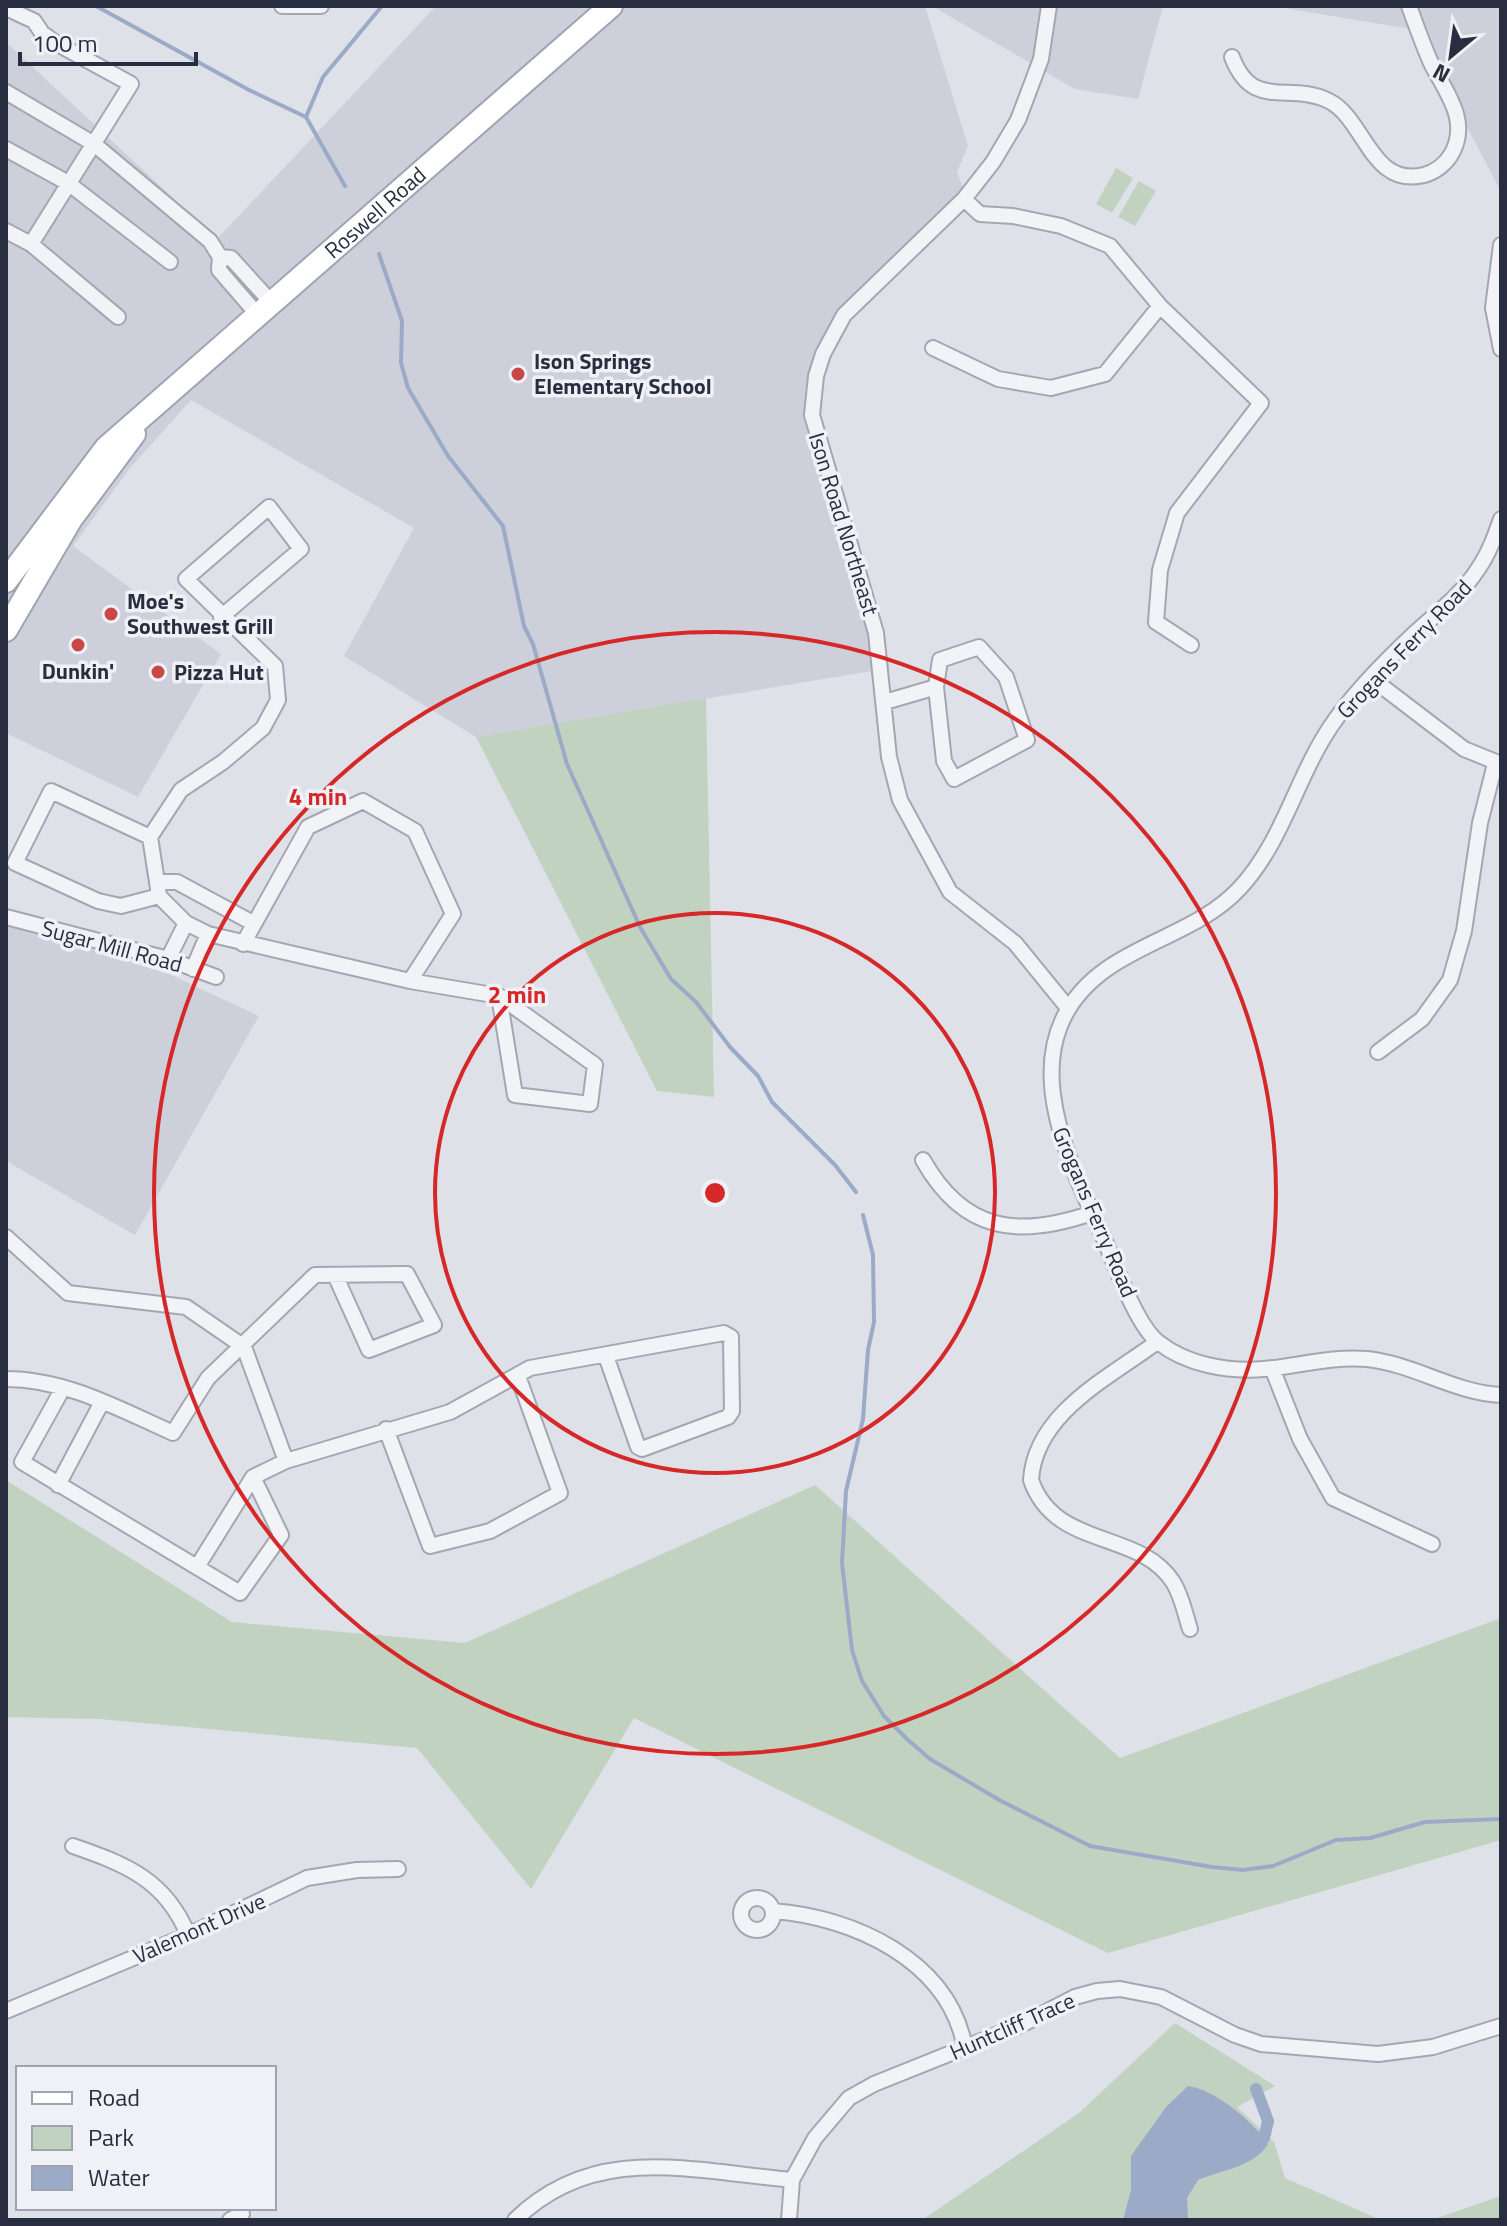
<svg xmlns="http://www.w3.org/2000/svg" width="1507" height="2226" font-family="'Titillium Web',sans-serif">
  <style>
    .built { fill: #cdd0da }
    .green { fill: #c2d2c1 }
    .water { fill: #9baac7 }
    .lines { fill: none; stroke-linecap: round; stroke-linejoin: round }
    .stream { stroke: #9baac7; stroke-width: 4 }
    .canal { stroke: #9baac7; stroke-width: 12 }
    .minor-casing { stroke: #a4a7b2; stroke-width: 18 }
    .primary-casing { stroke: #9fa4b3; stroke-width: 26 }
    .minor { stroke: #f2f3f6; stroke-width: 14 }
    .primary { stroke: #fff; stroke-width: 22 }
    .ring { fill: none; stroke: #d62828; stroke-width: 4 }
    .poi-dot { fill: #ca4748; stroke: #eff1f6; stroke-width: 3 }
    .labels { text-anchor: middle; stroke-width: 7; stroke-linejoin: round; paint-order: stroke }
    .street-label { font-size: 22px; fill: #282d3f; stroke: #eff1f6 }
    .poi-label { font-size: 22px; font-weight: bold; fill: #282d3f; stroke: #eff1f6; text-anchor: start }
    .centre { fill: #d62828; stroke: #eff1f6; stroke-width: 4 }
    .ring-label { font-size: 24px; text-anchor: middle; font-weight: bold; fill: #d62828; stroke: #eff1f6; stroke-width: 7; stroke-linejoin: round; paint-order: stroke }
  </style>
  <rect width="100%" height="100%" fill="#dfe1e8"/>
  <path class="built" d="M436,6H925L968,146L957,172L964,191L845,320L819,366L811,414L890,668L476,737L344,656L414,528L191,400L130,468L73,546L221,654L138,797L6,733V42L217,239Z
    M932,6H1163L1138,99L1075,89Z
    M1272,6H1501V192L1417,30Z
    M6,921L171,975L259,1016L135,1235L6,1161Z"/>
  <path class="green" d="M1116,168L1133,178L1112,213L1096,204Z
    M1139,181L1156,191L1135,226L1118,217Z
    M706,698L714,1097L657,1091L476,737Z
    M6,1480L232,1622L465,1643L815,1485L1120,1758L1501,1618V1840L1108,1953L634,1718L531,1889L417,1748L99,1719L6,1717Z
    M1175,2023L1275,2086L1237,2107L1274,2142L1285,2178L1381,2220H922L1079,2113Z
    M1501,2196V2220H1431Z"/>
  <path class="water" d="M1188,2086C1214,2089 1254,2122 1268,2144C1254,2167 1221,2170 1198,2180L1187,2198L1188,2220H1123L1131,2190V2156L1166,2107Z"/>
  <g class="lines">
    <path class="stream" d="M96,6L249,90L306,117L345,186
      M306,117L323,77L382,6
      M379,254L402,321L401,363L408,388L448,456L503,526L524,626L533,644L567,764L640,927L671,979L696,1002L730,1047L758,1076L772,1102L835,1165L856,1192
      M863,1215L873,1255L874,1322L868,1350L863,1419L846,1491L842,1563L852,1650L862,1681L884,1716L907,1739L930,1759L1001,1801L1090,1846L1212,1867L1243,1870L1273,1866L1336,1840L1370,1838L1425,1822L1501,1819"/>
    <path class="canal" d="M1256,2089L1268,2121L1264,2138"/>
    <defs>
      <path id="minor" d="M282,6H321
        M1049,6L1041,59L1018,120L993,162L964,199L844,315L823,354L816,376L812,415L876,633L889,757L900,800L950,892L1015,943L1068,1008
        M6,8L34,21L42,33L56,43L131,84L31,244L6,231
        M1232,57C1253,112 1289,81 1329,101C1365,119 1371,188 1424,175C1435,172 1446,164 1452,153C1470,120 1445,91 1431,63C1423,45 1416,25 1409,6
        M6,92L94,144L210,241L220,257L219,270L257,314
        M6,149L68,183L170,262
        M964,199L980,214L1013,216L1061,226L1110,246L1160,306L1261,403L1177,513L1160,570L1156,622L1191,645
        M31,244L118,317
        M1501,245L1493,308L1501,349
        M220,257L231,258L271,302
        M933,348L998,379L1051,388L1105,374L1160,306
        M1501,519C1495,536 1489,553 1478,569C1462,594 1437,613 1415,633C1385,661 1354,692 1331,726C1296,778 1283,842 1239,889C1203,927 1150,939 1108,968C1010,1036 1061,1146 1101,1232C1114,1260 1135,1324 1158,1342C1187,1365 1228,1372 1264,1369C1299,1366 1331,1356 1367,1359C1414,1364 1455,1393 1501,1395
        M221,617L301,549L269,507L186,579L275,666L278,700L263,728L223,762L181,790L150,837L157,882H177L253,923
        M1371,678L1464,749L1501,764
        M885,702L936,687L944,761L954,779L1027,740L1006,677L979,647L940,660L936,687
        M150,837L51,791L15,863L98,901L121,906L159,896
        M157,882L159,896L186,923L208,934L410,981L499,996L595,1065L590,1104L515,1095L499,996
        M6,917L168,959L216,977
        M243,944L308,827L363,801L415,831L453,914L410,981
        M168,959L186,923
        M193,969L208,934
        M1378,1052L1422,1019L1450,980L1464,931L1480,823L1495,764
        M923,1160C964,1233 1019,1238 1092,1213
        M6,1237L68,1293L186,1307L244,1347L286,1461
        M1157,1342C1110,1377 1035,1413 1031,1480C1055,1550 1139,1529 1173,1582C1182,1596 1185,1614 1190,1629
        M1272,1368L1300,1439L1333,1498L1432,1544
        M6,1379C66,1379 119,1409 173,1433L208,1378L315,1275L407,1274L434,1325L369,1350L335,1275
        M63,1388L22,1462L240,1593L281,1535L253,1477
        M386,1429L430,1546L490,1531L560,1493L518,1376
        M58,1485L102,1402
        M197,1567L253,1477L286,1461L450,1412L530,1368L724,1333L731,1337L732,1411L728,1417L642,1449L638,1447L606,1356
        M73,1846C125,1864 166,1880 188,1935
        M741 1914a16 16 0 1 1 32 0a16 16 0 1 1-32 0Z
        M773,1911C853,1917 949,1960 965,2048
        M6,2011L188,1935L307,1878L357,1870L398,1869
        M230,2220L242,2214
        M515,2220C594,2142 692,2171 792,2180
        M789,2220L792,2180L815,2138L849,2098L874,2084L1021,2025L1075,1997L1097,1991L1120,1989L1161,1997L1235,2035L1261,2044L1378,2054L1433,2047L1501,2026"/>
      <g id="primary">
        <path id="s1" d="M6,581L106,448L611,6"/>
        <path d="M6,630L71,519L134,434"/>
      </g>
    </defs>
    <use href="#minor" class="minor-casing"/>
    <use href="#primary" class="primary-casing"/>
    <use href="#minor" class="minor"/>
    <use href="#primary" class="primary"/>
  </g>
  <g class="ring">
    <circle cx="715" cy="1193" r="280"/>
    <circle cx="715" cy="1193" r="561"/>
  </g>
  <g class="poi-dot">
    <circle cx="518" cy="374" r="8"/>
    <circle cx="111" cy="614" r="8"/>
    <circle cx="78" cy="645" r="8"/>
    <circle cx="158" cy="672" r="8"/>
  </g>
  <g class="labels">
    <g class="street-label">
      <text dy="8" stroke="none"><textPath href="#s1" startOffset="524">Roswell Road</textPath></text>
      <text transform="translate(844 524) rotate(73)" y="8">Ison Road Northeast</text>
      <text transform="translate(1404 649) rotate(-46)" y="8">Grogans Ferry Road</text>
      <text transform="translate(112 946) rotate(15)" y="8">Sugar Mill Road</text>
      <text transform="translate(1095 1212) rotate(67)" y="8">Grogans Ferry Road</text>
      <text transform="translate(199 1928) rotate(-24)" y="8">Valemont Drive</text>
      <text transform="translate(1012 2026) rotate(-24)" y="8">Huntcliff Trace</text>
    </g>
    <g class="poi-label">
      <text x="534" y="369">Ison Springs<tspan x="534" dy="25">Elementary School</tspan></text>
      <text x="127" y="609">Moe's<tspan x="127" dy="25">Southwest Grill</tspan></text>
      <text x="78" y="679" text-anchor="middle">Dunkin'</text>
      <text x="174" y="680">Pizza Hut</text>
    </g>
  </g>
  <circle cx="715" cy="1193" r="12" class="centre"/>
  <g class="ring-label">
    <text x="318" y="805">4 min</text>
    <text x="517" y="1003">2 min</text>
  </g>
  <rect width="1507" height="2226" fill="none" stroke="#282d3f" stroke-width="16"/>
  <rect x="16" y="2066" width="260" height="144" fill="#eff1f6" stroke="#9fa3ad" stroke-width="2"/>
  <rect x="32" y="2092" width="40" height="12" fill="#ffffff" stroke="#9fa3ad" stroke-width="2"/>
  <text x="88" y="2106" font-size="24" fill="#282d3f">Road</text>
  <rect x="32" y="2126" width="40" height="24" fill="#c2d2c1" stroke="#9fa3ad" stroke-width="2"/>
  <text x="88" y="2146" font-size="24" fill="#282d3f">Park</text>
  <rect x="32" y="2166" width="40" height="24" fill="#9baac7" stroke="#9fa3ad" stroke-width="2"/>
  <text x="88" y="2186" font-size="24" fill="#282d3f">Water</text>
  <g transform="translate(1451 56) rotate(209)" stroke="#eff1f6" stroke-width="6" paint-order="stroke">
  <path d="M0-6L14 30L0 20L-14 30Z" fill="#282d3f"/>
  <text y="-12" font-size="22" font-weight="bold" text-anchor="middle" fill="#282d3f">N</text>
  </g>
  <path d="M20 52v12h176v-12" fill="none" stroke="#282d3f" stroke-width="4"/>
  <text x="32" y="52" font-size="24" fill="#282d3f" stroke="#eff1f6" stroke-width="6" paint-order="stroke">100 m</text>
</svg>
